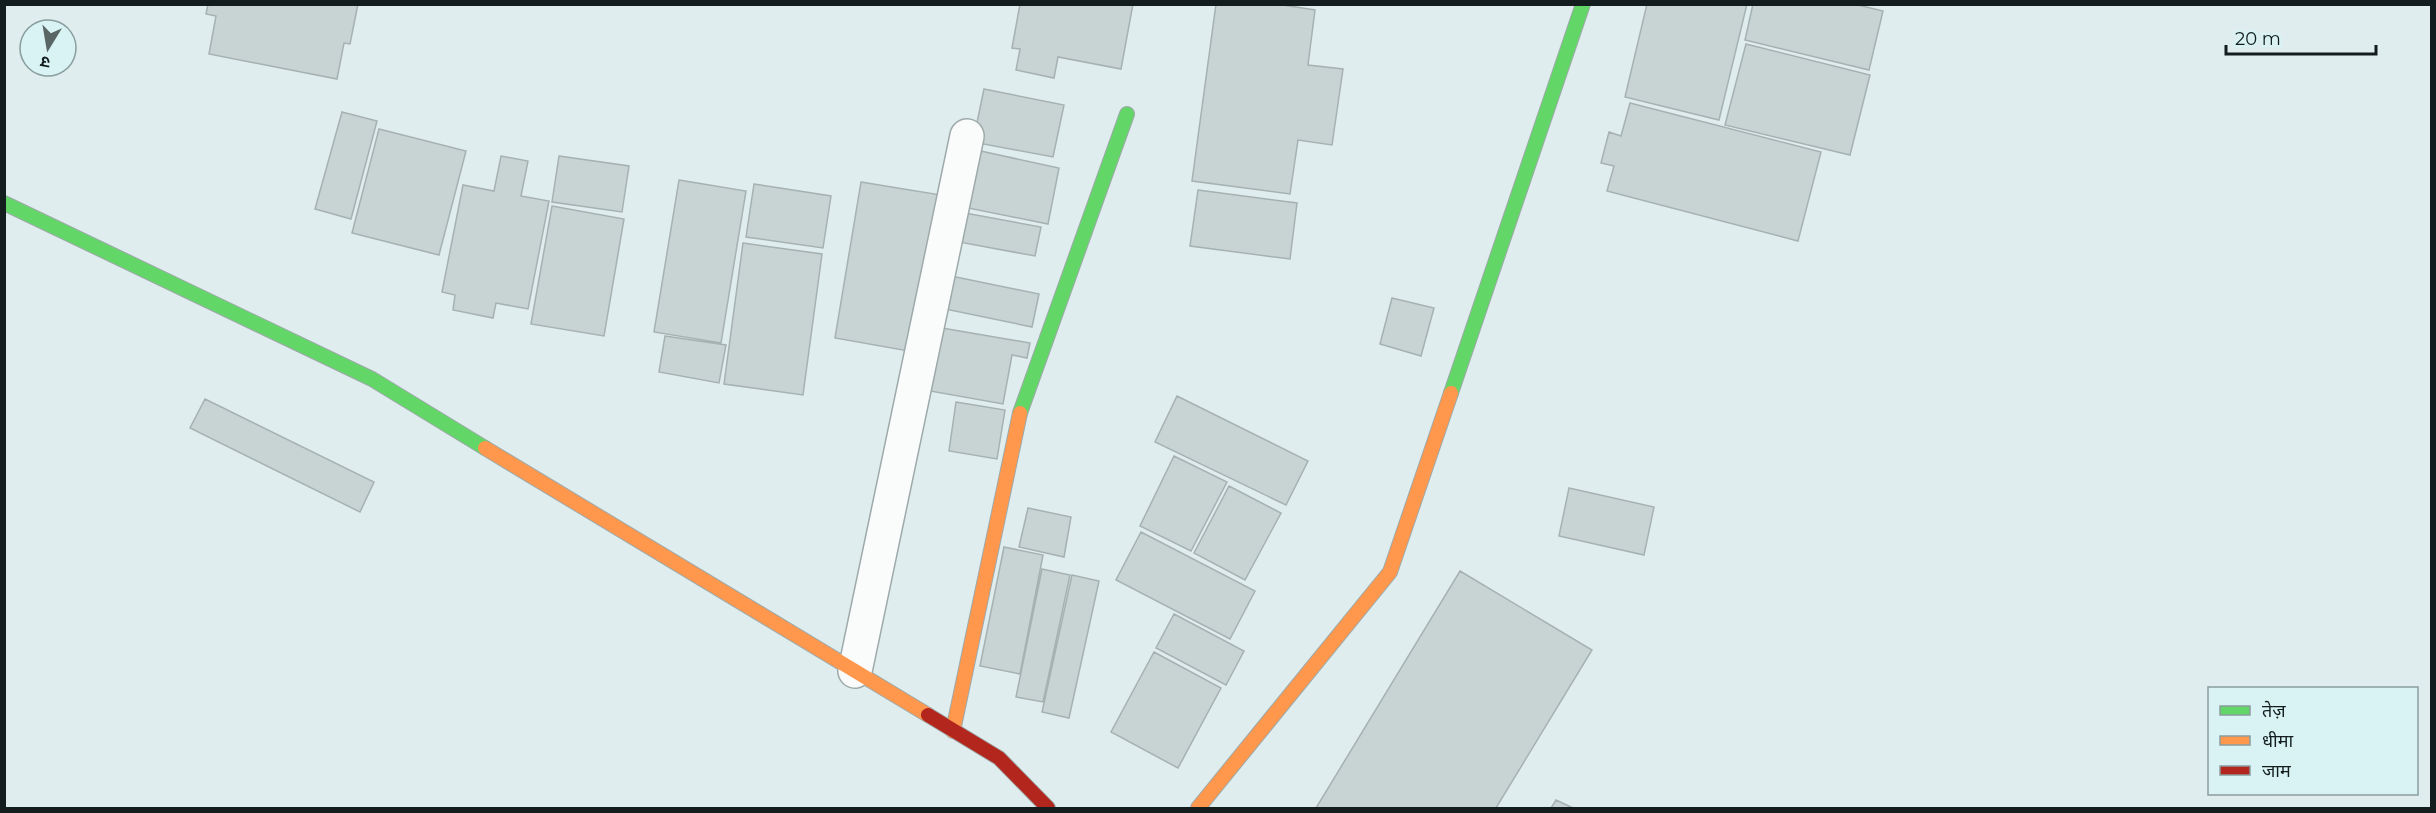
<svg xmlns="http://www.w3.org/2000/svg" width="2436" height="813" font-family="Montserrat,'Noto Sans Devanagari',sans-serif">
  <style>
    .building { fill: #c8d3d3; stroke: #a6b1b2; stroke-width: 1.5 }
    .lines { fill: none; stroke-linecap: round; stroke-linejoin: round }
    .street-casing { stroke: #9ea9a9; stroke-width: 36 }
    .fast-casing { stroke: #9ea9a9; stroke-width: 16 }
    .slow-casing { stroke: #9ea9a9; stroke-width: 16 }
    .jam-casing { stroke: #9ea9a9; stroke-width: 16 }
    .street { stroke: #fafcfc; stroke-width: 33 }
    .fast { stroke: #63d668; stroke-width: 14 }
    .slow { stroke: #ff974d; stroke-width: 14 }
    .jam { stroke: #b3261e; stroke-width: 14 }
  </style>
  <rect width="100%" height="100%" fill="#dfedee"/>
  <path class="building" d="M208,4H358L350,44L344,43L337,79L209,54L216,16L206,14Z
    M1020,4H1133L1121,69L1058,57L1054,78L1016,70L1020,49L1012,48Z
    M1216,4H1276L1315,10L1308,65L1343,69L1332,145L1298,140L1290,194L1192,181Z
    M1647,4H1747L1719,120L1625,97Z
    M1753,4H1854L1883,11L1869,70L1745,40Z
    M1746,44L1870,75L1850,155L1725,125Z
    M984,89L1064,105L1053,157L973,142Z
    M1630,103L1821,152L1798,241L1607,191L1614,166L1601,163L1609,132L1621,136Z
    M342,112L377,121L351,219L315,209Z
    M379,129L466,151L439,255L352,233Z
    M976,150L1059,168L1048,224L963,207Z
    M501,156L528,161L521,196L549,201L528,309L496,303L493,318L453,310L455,295L442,292L463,185L494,191Z
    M559,156L629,166L622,212L552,202Z
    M679,180L746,191L721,343L654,332Z
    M861,182L941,195L914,352L835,338Z
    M754,184L831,196L823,248L746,237Z
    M1198,190L1297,203L1290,259L1190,246Z
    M552,206L624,219L604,336L531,324Z
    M965,213L1041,227L1035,256L959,242Z
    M743,243L822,254L803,395L724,384Z
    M951,276L1039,294L1032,327L945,309Z
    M1392,298L1434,308L1421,356L1380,344Z
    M942,328L1030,343L1027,358L1012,355L1003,404L930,391Z
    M665,336L726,345L719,383L659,372Z
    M1177,396L1308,461L1286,505L1155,442Z
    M205,399L374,482L360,512L190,428Z
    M956,402L1005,410L997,459L949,451Z
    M1174,456L1227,482L1191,551L1140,526Z
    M1229,486L1281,513L1245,580L1194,553Z
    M1569,488L1654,507L1644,555L1559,536Z
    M1028,508L1071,517L1064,557L1019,547Z
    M1141,532L1255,591L1230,639L1116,580Z
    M1004,547L1043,555L1020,674L980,666Z
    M1042,569L1070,575L1043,702L1016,697Z
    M1460,571L1592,650L1496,808H1316Z
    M1072,575L1099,581L1069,718L1042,712Z
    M1174,614L1244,651L1226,685L1156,648Z
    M1154,652L1221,688L1178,768L1111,732Z
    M1556,800L1573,808H1551Z"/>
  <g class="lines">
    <defs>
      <path id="street" d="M855,671L967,136"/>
      <path id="fast" d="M4,203L372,379L485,448
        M1451,393L1583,4
        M1020,413L1127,114"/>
      <path id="slow" d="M485,448L928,715
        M953,731L1020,413
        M1198,808L1390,572L1451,393"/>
      <path id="jam" d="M928,715L999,758L1048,808"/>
    </defs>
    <use href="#street" class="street-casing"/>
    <use href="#fast" class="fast-casing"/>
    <use href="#slow" class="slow-casing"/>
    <use href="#jam" class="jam-casing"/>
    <use href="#street" class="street"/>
    <use href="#fast" class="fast"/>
    <use href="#slow" class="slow"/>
    <use href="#jam" class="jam"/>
  </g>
  <rect width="2436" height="813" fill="none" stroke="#131d1d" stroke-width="12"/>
  <rect x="2208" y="687" width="210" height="108" fill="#d9f3f4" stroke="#8a9d9e" stroke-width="1.5"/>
  <rect x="2220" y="706" width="30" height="9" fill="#63d668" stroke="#8a9d9e" stroke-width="1.5"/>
  <text x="2262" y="717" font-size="18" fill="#131d1d">तेज़</text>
  <rect x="2220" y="736" width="30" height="9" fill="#ff974d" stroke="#8a9d9e" stroke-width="1.5"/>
  <text x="2262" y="747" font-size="18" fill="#131d1d">धीमा</text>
  <rect x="2220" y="766" width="30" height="9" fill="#b3261e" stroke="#8a9d9e" stroke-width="1.5"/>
  <text x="2262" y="777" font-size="18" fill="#131d1d">जाम</text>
  <g transform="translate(48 48) rotate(191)"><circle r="28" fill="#d9f3f4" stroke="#8a9d9e" stroke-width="1.5"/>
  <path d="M0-4.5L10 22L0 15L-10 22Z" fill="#5a6666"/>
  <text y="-9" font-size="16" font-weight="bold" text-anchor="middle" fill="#131d1d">उ</text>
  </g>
  <path d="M2226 45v9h150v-9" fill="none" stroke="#131d1d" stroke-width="3"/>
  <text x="2235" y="45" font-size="18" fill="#131d1d" stroke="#d9f3f4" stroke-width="4.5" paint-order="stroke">20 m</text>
</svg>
